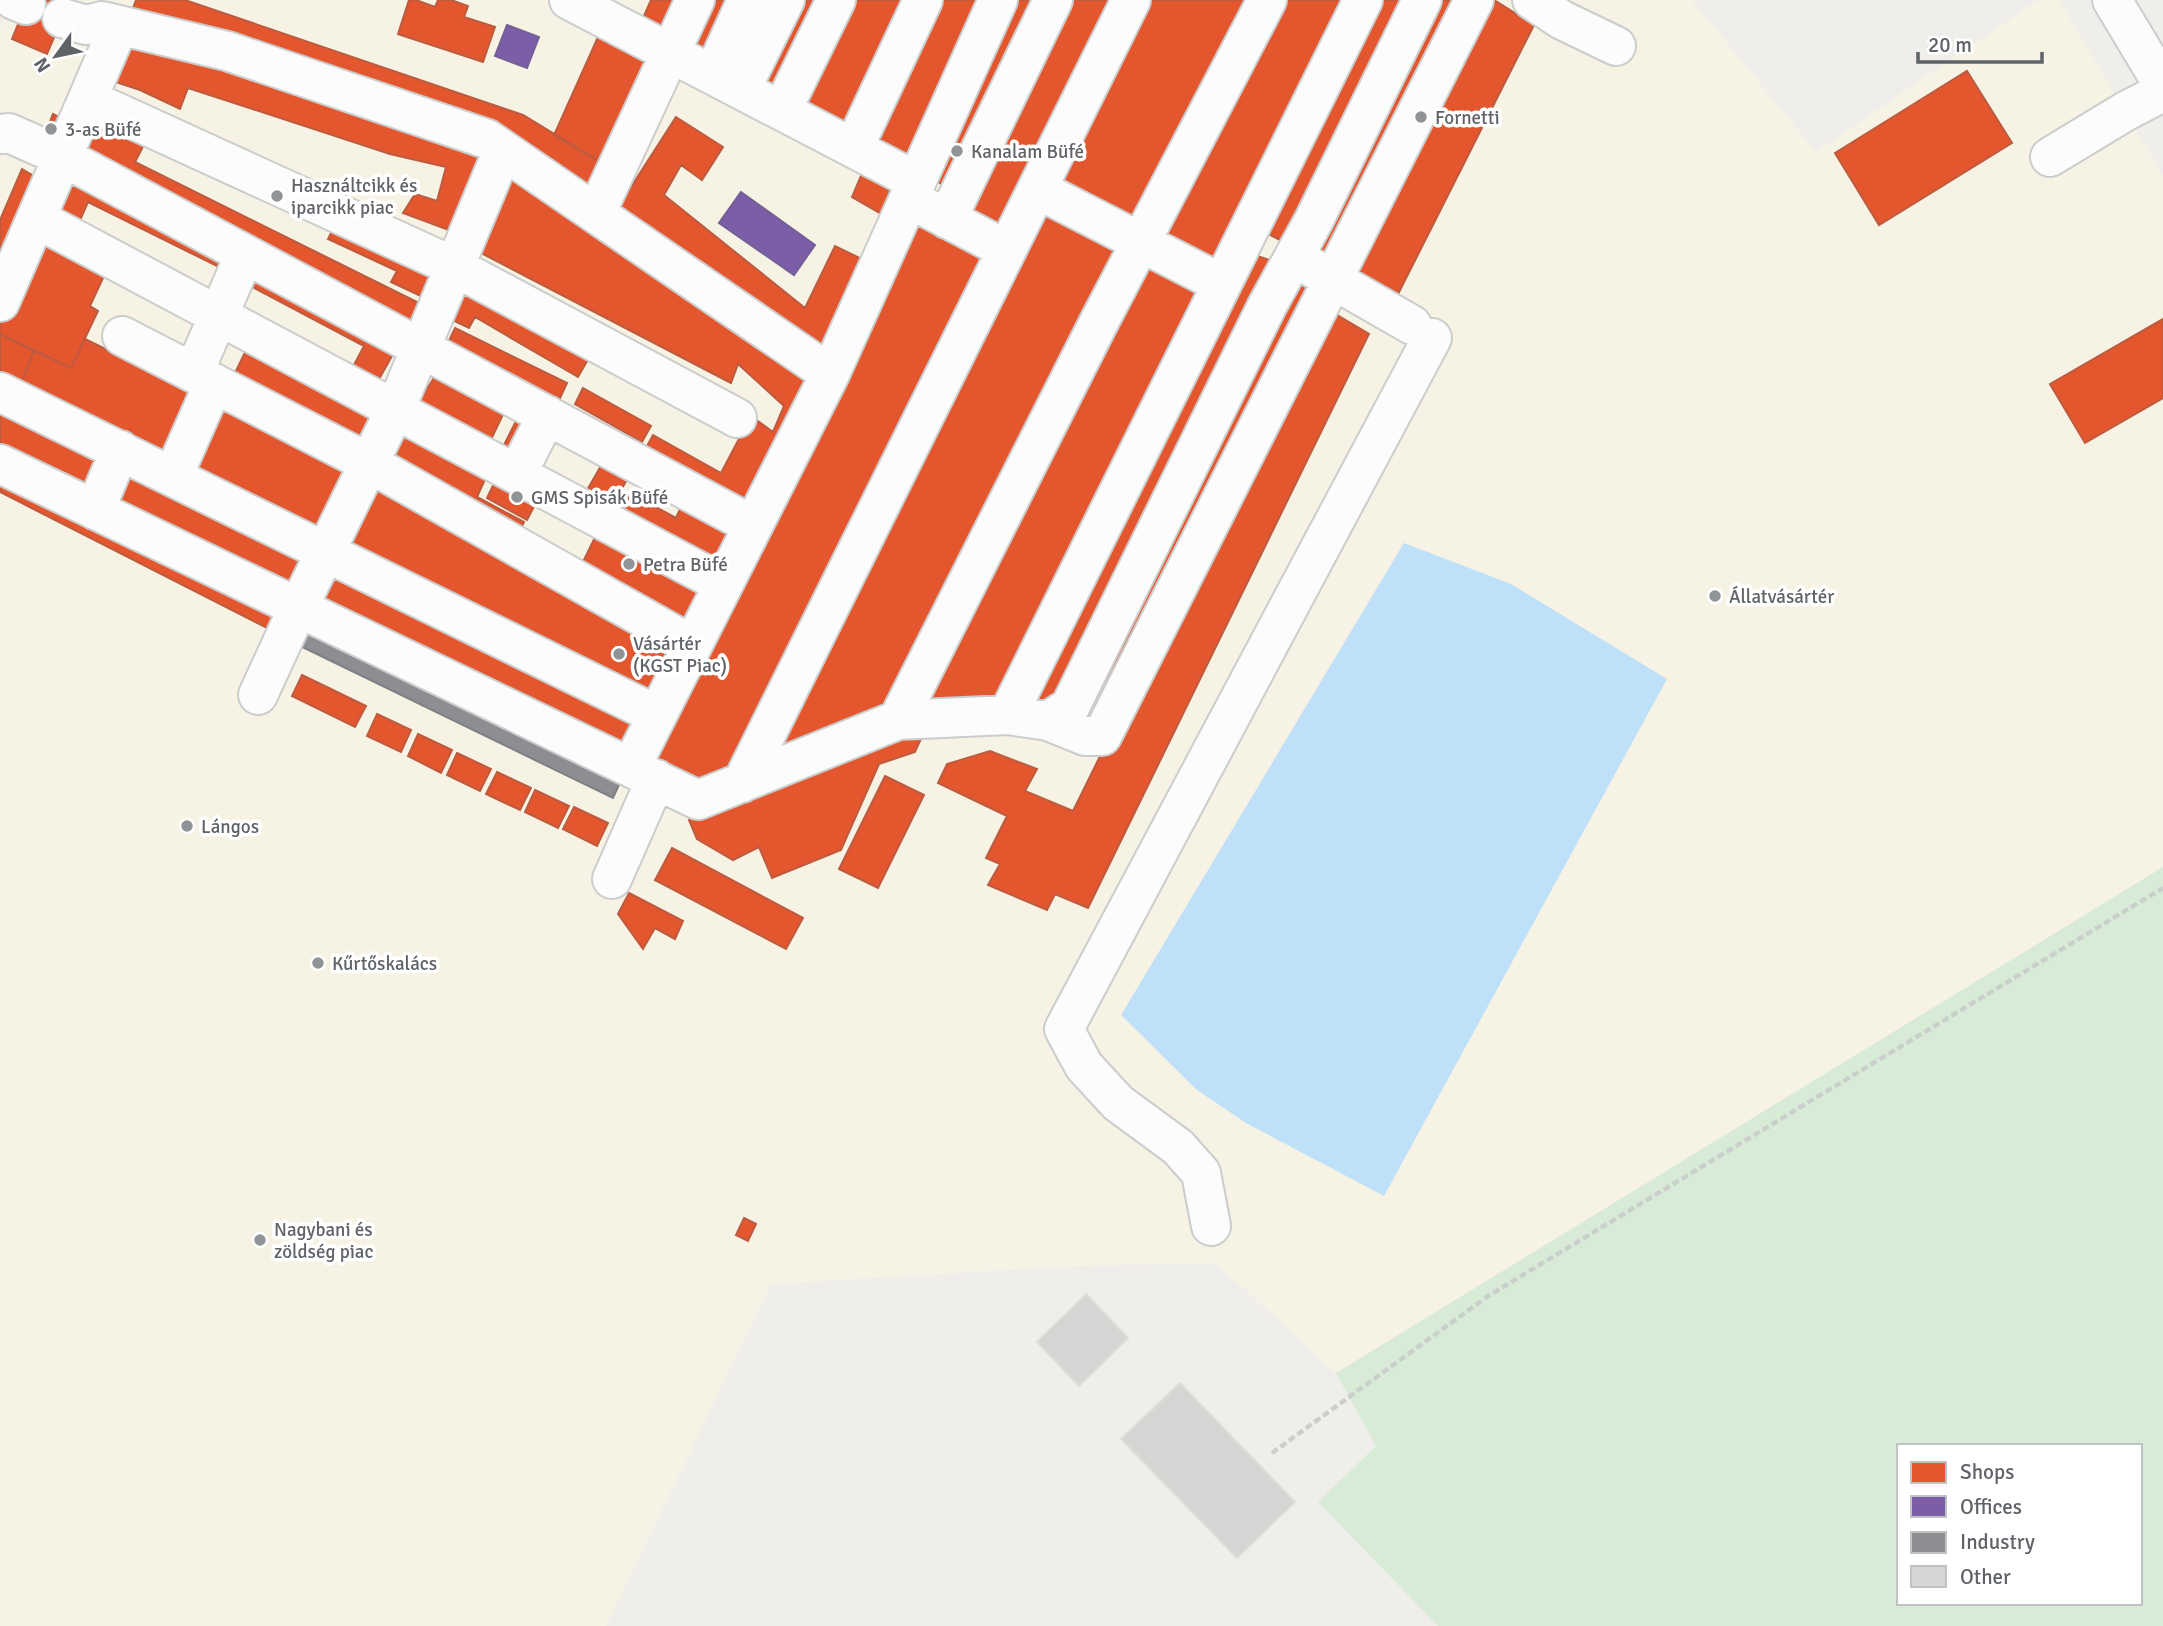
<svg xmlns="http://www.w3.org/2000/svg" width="2163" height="1626" font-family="Signika,sans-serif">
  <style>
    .commercial { fill: #f7f3e4 }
    .green { fill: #d8ebd6; fill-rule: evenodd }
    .water { fill: #bfe0f9 }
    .shops { fill: #e4572e; stroke: #bc5b3f; stroke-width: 2 }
    .offices { fill: #7b5ea7; stroke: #736094; stroke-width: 2 }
    .industry { fill: #8d8d92; stroke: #7f8085; stroke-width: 2 }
    .building { fill: #d6d5d3; stroke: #deddd9; stroke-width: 2 }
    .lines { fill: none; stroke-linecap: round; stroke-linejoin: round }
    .minor-casing { stroke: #cbcccc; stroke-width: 42 }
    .path { stroke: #cacfcc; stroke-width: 4.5; stroke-dasharray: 7 3.5; stroke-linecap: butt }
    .minor { stroke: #fdfcfc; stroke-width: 38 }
    .poi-dot { fill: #919496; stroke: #fff; stroke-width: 2.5 }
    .labels { text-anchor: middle; stroke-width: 7; stroke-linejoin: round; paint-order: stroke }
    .poi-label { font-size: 19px; fill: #5f6368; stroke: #fff; text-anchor: start }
  </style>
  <rect width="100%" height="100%" fill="#efeeea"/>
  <path class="commercial" d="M12,0H1692L1816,152L2038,0H2059L2163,176V867L1336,1373L1216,1263L1076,1266L771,1284L606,1626H0V30Z"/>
  <path class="green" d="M2163,867V1626H1438L1318,1502L1376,1446L1336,1373ZM1899,1446H2140V1603H1899Z"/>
  <path class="water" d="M1404,543L1511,584L1667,679L1384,1196L1246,1123L1197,1090L1121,1015Z"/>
  <path class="shops" d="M28,0H70L47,54L12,39Z
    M136,0H185L523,115L610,168L596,198L131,14Z
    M409,0H416L435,7L438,0H451L468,6L464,17L495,27L483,62L398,34Z
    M651,0H680L661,38L639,27Z
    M702,0H735L706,61L678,50Z
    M796,0H827L781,96L756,85Z
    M850,0H912L848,132L797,108Z
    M938,0H987L911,165L871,145Z
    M1006,0H1043L953,190L925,175Z
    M1064,0H1122L1001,241L960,219Z
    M1146,0H1251L1139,223L1054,183Z
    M1279,0H1355L1220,269L1155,236Z
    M1371,0H1417L1293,247L1259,229Z
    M1426,0H1467L1338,260L1303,242Z
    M1477,0H1494L1534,25L1394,302L1340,271Z
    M602,28L656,55L610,168L554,135Z
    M128,35L482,157L454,232L403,213L415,194L437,201L446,167L390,154L188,88L180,109L140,90L113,81Z
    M1967,71L2012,143L1879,225L1835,153Z
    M53,114L68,122L42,142Z
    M98,115L148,137L135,162L419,303L407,328L84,159Z
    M676,117L723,147L702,180L681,165L664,195L805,308L835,246L872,264L823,359L613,215Z
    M866,164L907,186L892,220L852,197Z
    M22,169L44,182L0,283V220Z
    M515,171L821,377L748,516L641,457L653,435L721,473L751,416L773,432L784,406L738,364L731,383L481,253Z
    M79,173L239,251L229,272L88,202L74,234L54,224Z
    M1043,201L1126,246L893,711L779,761L768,749Z
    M918,219L995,257L736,772L697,785L651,760Z
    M337,221L446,269L427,299L391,282L397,271L328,239Z
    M36,239L109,265L90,306L98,311L71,368L0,334V315Z
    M1145,252L1212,287L1004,704L941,709L925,686Z
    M1248,253L1282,264L1056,699L1022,705Z
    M253,261L401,340L373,390L348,376L364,346L243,282Z
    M1292,270L1320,287L1095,732L1071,720Z
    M464,281L593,351L578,377L475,317L469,328L442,315Z
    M1322,306L1369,334L1088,908L1055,894L1047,910L988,885L1000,864L986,858L1007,816L938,783L947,764L990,751L1037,769L1025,791L1073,811Z
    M2163,319V398L2085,443L2050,384Z
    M455,328L567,383L555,409L443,353Z
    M0,334L34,351L17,393L0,386Z
    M85,339L199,395L171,464L17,393L34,351L71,368Z
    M250,342L386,413L366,453L232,379Z
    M442,365L508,404L487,448L415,408Z
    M583,388L651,426L642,442L575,404Z
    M0,402L112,453L91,499L0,457Z
    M217,402L350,469L317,540L187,473Z
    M521,411L538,420L514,467L497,459Z
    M405,426L491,466L477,497L524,522L516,539L385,464Z
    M606,457L632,471L605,518L579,504Z
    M124,459L311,552L293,597L106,505Z
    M0,470L282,614L273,631L0,492Z
    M500,471L541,493L527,520L487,498Z
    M374,478L672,645L644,700L336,548Z
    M630,493L676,518L684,500L742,525L718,569L617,517Z
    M599,529L712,584L689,625L580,568Z
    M325,565L636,714L617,752L309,602Z
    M302,675L366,706L355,727L292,696Z
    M377,714L411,730L401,752L367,736Z
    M928,723L915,752L879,764L841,850L772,878L759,847L733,860L697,839L689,820Z
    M418,734L452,750L441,773L408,756Z
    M457,753L491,769L480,791L447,775Z
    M497,772L531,788L520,810L486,794Z
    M885,776L924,795L878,888L839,869Z
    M535,790L569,806L558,828L525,812Z
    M574,807L608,823L597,846L563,829Z
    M672,848L803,918L786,949L655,880Z
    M629,893L683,921L675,939L655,928L643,949L618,914Z
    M744,1218L756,1224L748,1241L736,1235Z"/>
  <path class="offices" d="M507,25L539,37L527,68L495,56Z
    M741,192L815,245L794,275L719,223Z"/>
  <path class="industry" d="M302,623L623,776L613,798L294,643Z"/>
  <path class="building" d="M1086,1294L1128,1338L1079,1386L1037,1342Z
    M1180,1383L1295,1502L1237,1558L1121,1439Z"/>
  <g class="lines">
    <defs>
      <path id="minor" d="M14,0L26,5
        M569,0L916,181
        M1532,0L1562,20L1616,46
        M2112,0L2163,85
        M62,18L86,25L102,21L227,51L487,139L830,374
        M713,75L747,0
        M741,89L785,0
        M88,99L455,267L737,418
        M782,110L836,0
        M0,134L9,133L63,157L752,525
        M854,147L923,0
        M2050,157L2126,111L2163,92
        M1037,189L1222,284
        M925,207L1007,250
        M596,213L695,0
        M37,219L723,584
        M947,219L1053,0
        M1311,267L1412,325
        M0,302L119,26
        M122,336L369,463L692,645
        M194,372L245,254
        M0,392L657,715
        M0,464L698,800L898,720L1008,715L1048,721L1070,707L1267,306L1314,220L1422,0
        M517,474L547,415
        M173,476L214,383
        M95,510L120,450
        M258,695L298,608L395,410L503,150
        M1008,715L1363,0
        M898,720L1098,324L1267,0
        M1048,721L1085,736H1102L1474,0
        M631,767L830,374L998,0
        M742,783L1131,0
        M612,879L656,779
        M1211,1226L1201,1173L1178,1147L1118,1103L1084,1066L1064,1029L1432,338"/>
    </defs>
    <use href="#minor" class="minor-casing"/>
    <path class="path" d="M1272,1453L1488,1296L2163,888"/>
    <use href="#minor" class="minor"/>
  </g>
  <g class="poi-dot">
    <circle cx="1421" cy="117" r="7"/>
    <circle cx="51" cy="129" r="7"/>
    <circle cx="957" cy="151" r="7"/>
    <circle cx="277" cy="196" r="7"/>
    <circle cx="517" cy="497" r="7"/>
    <circle cx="629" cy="564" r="7"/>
    <circle cx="1715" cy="596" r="7"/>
    <circle cx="619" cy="654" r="7"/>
    <circle cx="187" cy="826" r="7"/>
    <circle cx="318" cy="963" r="7"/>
    <circle cx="260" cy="1240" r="7"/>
  </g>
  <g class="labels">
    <g class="poi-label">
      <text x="1435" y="124">Fornetti</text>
      <text x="65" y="136">3-as Büfé</text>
      <text x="971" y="158">Kanalam Büfé</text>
      <text x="291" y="192">Használtcikk és<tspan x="291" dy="22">iparcikk piac</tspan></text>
      <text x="531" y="504">GMS Spisák Büfé</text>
      <text x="643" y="571">Petra Büfé</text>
      <text x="1729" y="603">Állatvásártér</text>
      <text x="633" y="650">Vásártér<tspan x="633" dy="22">(KGST Piac)</tspan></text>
      <text x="201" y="833">Lángos</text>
      <text x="332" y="970">Kűrtőskalács</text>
      <text x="274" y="1236">Nagybani és<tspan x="274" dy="22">zöldség piac</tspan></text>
    </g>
  </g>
  <rect x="1897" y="1444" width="245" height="161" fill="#ffffff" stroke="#bfc1c3" stroke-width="2"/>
  <rect x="1911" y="1462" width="35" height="21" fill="#e4572e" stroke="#bfc1c3" stroke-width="2"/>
  <text x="1960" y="1479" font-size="21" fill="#5f6368">Shops</text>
  <rect x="1911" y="1496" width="35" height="21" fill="#7b5ea7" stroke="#bfc1c3" stroke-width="2"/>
  <text x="1960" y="1514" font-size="21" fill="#5f6368">Offices</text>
  <rect x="1911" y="1532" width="35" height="21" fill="#8d8d92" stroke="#bfc1c3" stroke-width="2"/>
  <text x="1960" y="1549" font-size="21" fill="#5f6368">Industry</text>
  <rect x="1911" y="1566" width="35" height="21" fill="#d6d5d3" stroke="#bfc1c3" stroke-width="2"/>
  <text x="1960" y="1584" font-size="21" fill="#5f6368">Other</text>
  <g transform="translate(56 56) rotate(237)" stroke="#ffffff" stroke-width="5" paint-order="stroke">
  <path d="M0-5L12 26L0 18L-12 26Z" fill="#5f6368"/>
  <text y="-10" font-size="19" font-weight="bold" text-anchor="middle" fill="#5f6368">N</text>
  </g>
  <path d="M1918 52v10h124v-10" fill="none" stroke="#5f6368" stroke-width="3.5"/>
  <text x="1928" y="52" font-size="21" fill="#5f6368" stroke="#ffffff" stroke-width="5" paint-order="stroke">20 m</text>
</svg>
